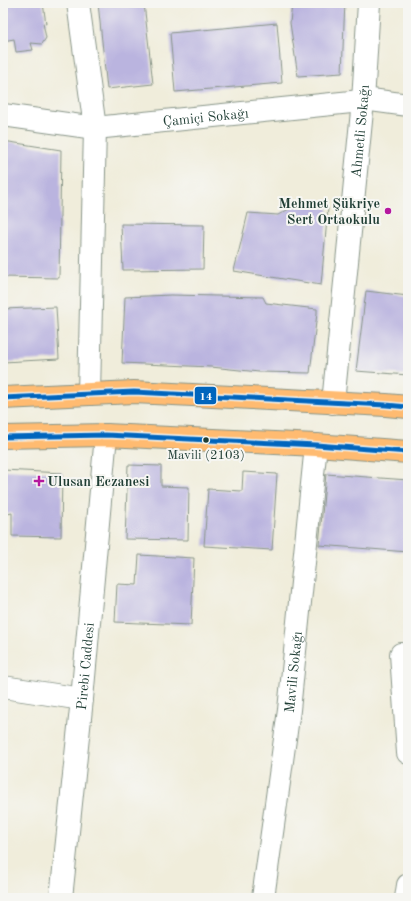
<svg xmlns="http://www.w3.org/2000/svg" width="411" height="901" font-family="'Old Standard TT',serif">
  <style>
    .building { fill: #bab4df }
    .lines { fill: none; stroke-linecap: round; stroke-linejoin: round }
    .minor-casing { stroke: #889588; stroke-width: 24 }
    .tertiary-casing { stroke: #889588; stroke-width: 24 }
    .primary-casing { stroke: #889588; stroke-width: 24 }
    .minor { stroke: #fff; stroke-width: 22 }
    .tertiary { stroke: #fff; stroke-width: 22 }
    .primary { stroke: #ffbb71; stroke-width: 22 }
    .bus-1-casing { stroke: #f6f6f2; stroke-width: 8 }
    .bus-1 { stroke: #0065bd; stroke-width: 5 }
    .poi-dot { fill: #b5179e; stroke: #f6f6f2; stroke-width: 1.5 }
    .bus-dot { fill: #1f3d34; stroke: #f6f6f2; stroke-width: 1.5 }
    .labels { text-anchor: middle; stroke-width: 4; stroke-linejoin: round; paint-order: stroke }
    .bus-label { font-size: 13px; fill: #1f3d34; stroke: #f6f6f2 }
    .street-label { font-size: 14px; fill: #1f3d34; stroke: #f6f6f2 }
    .poi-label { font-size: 14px; font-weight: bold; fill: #1f3d34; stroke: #f6f6f2; text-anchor: end }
    .line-badge { stroke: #f6f6f2; stroke-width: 1.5 }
    .badge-label { font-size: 11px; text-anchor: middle; font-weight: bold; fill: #fff }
  </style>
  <rect width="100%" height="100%" fill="#f6f6f2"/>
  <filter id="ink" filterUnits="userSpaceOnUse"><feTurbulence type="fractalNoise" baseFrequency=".025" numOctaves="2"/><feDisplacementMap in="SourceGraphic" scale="8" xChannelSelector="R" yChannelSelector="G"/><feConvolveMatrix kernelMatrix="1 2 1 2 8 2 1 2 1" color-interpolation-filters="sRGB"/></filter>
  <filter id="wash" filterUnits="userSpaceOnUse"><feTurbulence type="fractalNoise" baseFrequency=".012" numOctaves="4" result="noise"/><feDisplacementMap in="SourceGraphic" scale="16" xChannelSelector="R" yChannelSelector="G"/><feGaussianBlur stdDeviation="0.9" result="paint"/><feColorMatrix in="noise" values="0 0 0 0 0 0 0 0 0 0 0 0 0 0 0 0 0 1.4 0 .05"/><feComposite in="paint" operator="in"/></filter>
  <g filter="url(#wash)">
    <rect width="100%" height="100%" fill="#f0eddb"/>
    <g id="blocks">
      <path class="building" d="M3,3H43L46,24L43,23L46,38L42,44L31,43L33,50L16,52L14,39L3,41Z
        M98,3H144L153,84L107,89Z
        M292,3H345L344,23L342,73L298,76L290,23Z
        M277,23L282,83L175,92L170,33Z
        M3,141L61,150L59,278L3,277Z
        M298,204L328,208L321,285L234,271L248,213L278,215Z
        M121,224L204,225L203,269L123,270Z
        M366,291L408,296V375L356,371Z
        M171,295L263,297L266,303L317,309V313L310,373L259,372L211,367L122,363L125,297Z
        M56,307L59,359L3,362V309Z
        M128,465L161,466V486L189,487L188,540L125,539Z
        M3,470L62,473L61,537L12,536V513L3,515Z
        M243,472L277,474L272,550L204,546L208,489L242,491Z
        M326,474L408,480V552L319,545Z
        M139,555L194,558L191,625L115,622L117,584L137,585Z"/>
    </g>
  </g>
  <g filter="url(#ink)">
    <use href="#blocks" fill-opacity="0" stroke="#889588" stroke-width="1"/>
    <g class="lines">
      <defs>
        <g id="minor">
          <path d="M78,3L95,128L89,394"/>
          <path id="s1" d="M3,115L95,128L371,100L408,105"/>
          <path id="s2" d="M333,403L363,101L369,3"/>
          <path d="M401,654L408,753"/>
          <path d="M3,687L82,699"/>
          <path id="s3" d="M263,898L289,710L316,445"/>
          <path d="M406,898L408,885"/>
        </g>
        <g id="tertiary">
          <path id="s4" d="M61,898L82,699L106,435"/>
        </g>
        <path id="primary" d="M3,398L134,392L386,405L408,407
          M3,437L106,435L316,445L408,452"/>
      </defs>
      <use href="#minor" class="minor-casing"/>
      <use href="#tertiary" class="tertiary-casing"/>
      <use href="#primary" class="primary-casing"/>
      <use href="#minor" class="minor"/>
      <use href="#tertiary" class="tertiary"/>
      <use href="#primary" class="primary"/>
      <defs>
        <path id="bus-1" d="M3,398L134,392L386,405L408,407
          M3,437L106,435L316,445L408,452"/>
      </defs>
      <use href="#bus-1" class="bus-1-casing"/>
      <use href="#bus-1" class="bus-1"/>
    </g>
  </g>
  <g class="poi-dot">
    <circle cx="388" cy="211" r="4"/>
    <path d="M37 475h4v4h4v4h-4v4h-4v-4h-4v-4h4z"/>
  </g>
  <circle class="bus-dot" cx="206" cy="440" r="3.5"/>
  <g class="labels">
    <g class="bus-label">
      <text x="206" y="459">Mavili (2103)</text>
    </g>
    <g class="street-label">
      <text dy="5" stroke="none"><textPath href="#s1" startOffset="204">Çamiçi Sokağı</textPath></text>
      <text dy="5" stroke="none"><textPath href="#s2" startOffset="273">Ahmetli Sokağı</textPath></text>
      <text dy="5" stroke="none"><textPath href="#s4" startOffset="233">Pirebi Caddesi</textPath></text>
      <text dy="5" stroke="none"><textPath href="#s3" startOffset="228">Mavili Sokağı</textPath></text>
    </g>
    <g class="poi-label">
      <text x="380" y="208">Mehmet Şükriye<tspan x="380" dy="16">Sert Ortaokulu</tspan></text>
      <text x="47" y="486" text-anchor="start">Ulusan Eczanesi</text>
    </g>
  </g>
  <rect class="line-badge" x="194" y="386" width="23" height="19" rx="4" fill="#0065bd"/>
  <g class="badge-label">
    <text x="206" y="400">14</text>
  </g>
  <rect width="411" height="901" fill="none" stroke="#f6f6f2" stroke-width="16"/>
</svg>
